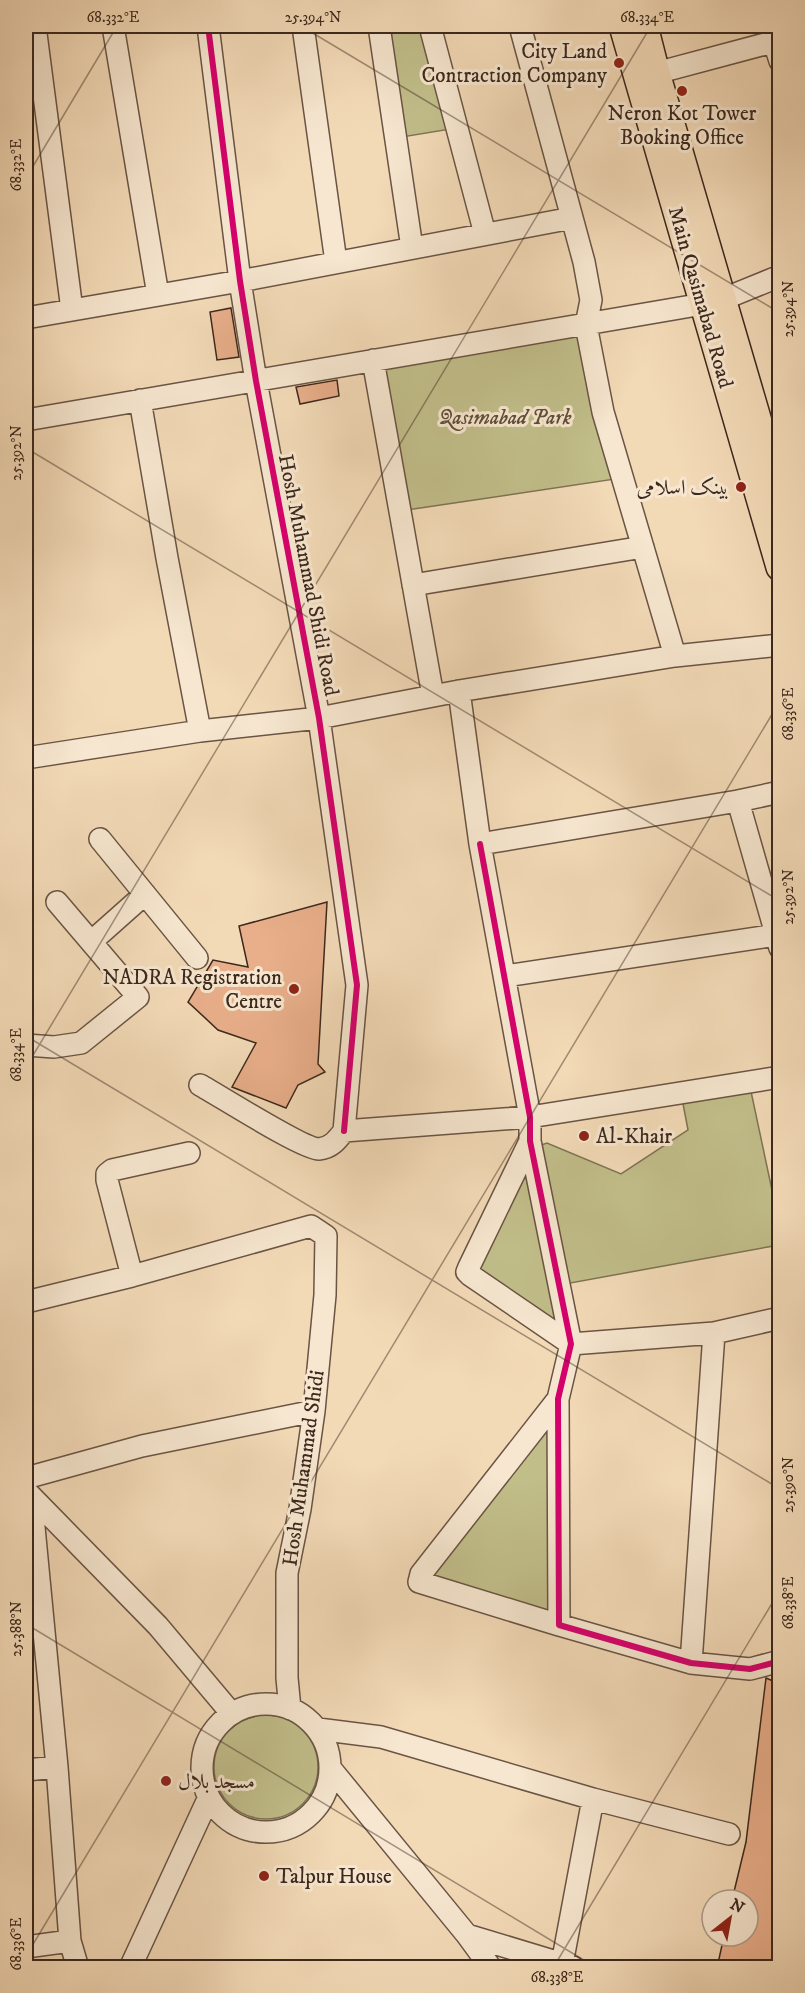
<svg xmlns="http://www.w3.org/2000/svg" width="805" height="1993" font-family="'IM FELL DW Pica',Amiri,serif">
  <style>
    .green { fill: #c1be8a; stroke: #7e7354; stroke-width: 1.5 }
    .building { fill: #e9af8b; stroke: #3c281d; stroke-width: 1.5 }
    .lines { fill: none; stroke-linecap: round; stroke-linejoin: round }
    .minor-casing { stroke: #6a5444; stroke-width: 24 }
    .major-casing { stroke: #3c281d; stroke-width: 30 }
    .minor { stroke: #f7e7d0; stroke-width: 21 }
    .major { stroke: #f3dab7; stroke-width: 27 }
    .cycleway-casing { stroke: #f7e7d0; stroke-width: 10 }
    .cycleway { stroke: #d6006c; stroke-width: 6 }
    .ticks { fill: none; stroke: #3c281d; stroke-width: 1.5; stroke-opacity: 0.45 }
    .poi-dot { fill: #8f2418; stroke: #f7e7d0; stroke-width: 2 }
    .labels { text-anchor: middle; stroke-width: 6; stroke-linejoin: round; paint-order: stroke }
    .poi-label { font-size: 21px; fill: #3c281d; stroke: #f7e7d0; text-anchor: end }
    .street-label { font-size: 21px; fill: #3c281d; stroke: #f7e7d0 }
    .park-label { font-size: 21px; font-style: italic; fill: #5d4e38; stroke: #f7e7d0 }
    .neatline { fill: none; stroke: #3c281d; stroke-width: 2 }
    .ticks-label { font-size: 15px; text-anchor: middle; fill: #3c281d }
  </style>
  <rect width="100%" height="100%" fill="#f3dab7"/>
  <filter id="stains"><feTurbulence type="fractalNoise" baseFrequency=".00333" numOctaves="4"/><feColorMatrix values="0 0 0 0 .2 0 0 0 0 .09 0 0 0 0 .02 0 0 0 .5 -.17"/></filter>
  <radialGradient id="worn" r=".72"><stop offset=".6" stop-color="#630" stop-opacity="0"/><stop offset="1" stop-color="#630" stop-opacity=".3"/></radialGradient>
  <path class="green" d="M379,26H430L457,128L396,138Z
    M586,325L622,478L400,511L373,360Z
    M749,1082L779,1223V1245L559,1285L571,1344L469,1267L532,1148L547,1143L621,1174L688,1130L681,1093Z
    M558,1399L559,1625L421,1574Z
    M214 1767a52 52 0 1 1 104 0a52 52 0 1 1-104 0Z"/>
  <path class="building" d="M231,308L239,357L217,360L210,312Z
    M337,380L339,396L300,404L296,387Z
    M327,902L318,1064L325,1072L298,1085L286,1108L232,1087L256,1043L218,1030L188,1002L213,960L248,967L239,926Z
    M766,1678L780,1684V1968H717L724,1936H748V1900H732L746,1842Z"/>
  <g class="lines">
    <defs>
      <path id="minor" d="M35,26L72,310
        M113,26L158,295
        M208,26L240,281L256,381L319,718L357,985L344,1131
        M303,26L336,262
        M379,26L412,248
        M430,26L485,234
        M520,26L584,262L591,300L586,325L603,412L675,656L780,645
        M774,42L780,61
        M641,77L780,40
        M26,318L240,281L572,218
        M373,360L433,696
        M140,400L167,558L200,731L319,718L459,691L675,656
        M26,420L703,304L721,300L780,276
        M413,585L643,547
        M459,691L480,844L738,801L780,948
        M26,758L200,731
        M738,801L780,792
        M100,839L197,958
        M480,844L530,1117V1141L571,1344L558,1399L559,1625L691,1663L750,1669L780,1661
        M91,942L145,894
        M505,976L776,935
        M26,1045L54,1047L81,1043L138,997L57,902
        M200,1085C220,1096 303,1149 319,1149C331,1148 337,1140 344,1131L530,1117L780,1077
        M530,1141L469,1267L467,1272L470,1275L571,1344L714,1333
        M132,1276L107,1180V1174L112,1170L189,1153
        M26,1302L132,1276L311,1226L326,1236L325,1295L314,1411L300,1509L287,1573V1678L290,1709
        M558,1399L421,1574L419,1582L559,1625
        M26,1478L142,1446L314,1411
        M27,1492L158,1626L232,1714
        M31,1496L57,1767L70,1941L78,1968
        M691,1663L714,1333L780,1318
        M202 1768a64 64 0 1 1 128 0a64 64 0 1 1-128 0Z
        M318,1729L381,1737L593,1799L729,1834
        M331,1769L467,1935L491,1968
        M26,1770L57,1767
        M467,1935L573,1967
        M26,1947L70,1941
        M562,1964L593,1799
        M130,1968L209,1797"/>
      <path id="major" d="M623,26L780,567
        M644,26L656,73L780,497"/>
    </defs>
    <use href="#minor" class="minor-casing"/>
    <use href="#major" class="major-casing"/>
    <use href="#minor" class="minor"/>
    <use href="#major" class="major"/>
    <defs>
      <path id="cycleway" d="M208,26L240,281L256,381L319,718L357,985L344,1131
        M480,844L530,1117V1141L571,1344L558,1399L559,1625L691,1663L750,1669L780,1661"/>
    </defs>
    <use href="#cycleway" class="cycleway-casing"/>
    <use href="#cycleway" class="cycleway"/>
  </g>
  <path class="ticks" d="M301,26L780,313M26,178L117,26M26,448L780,901M26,1036L780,1489M26,1067L651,26M26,1624L597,1968M26,1956L780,701M553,1968L780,1590"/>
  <g class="poi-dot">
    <circle cx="619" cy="63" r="6"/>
    <circle cx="682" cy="91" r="6"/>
    <circle cx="741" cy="487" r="6"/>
    <circle cx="294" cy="989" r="6"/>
    <circle cx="584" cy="1136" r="6"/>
    <circle cx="166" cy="1781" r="6"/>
    <circle cx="264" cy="1876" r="6"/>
  </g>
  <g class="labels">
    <g class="poi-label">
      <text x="607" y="58">City Land<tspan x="607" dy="24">Contraction Company</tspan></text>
      <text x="682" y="120" text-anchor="middle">Neron Kot Tower<tspan x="682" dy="24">Booking Office</tspan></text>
      <text x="729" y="494">بینک اسلامی</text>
      <text x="282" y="984">NADRA Registration<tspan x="282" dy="24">Centre</tspan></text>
      <text x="596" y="1143" text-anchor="start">Al-Khair</text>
      <text x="178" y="1788" text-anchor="start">مسجد بلال</text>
      <text x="276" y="1883" text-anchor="start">Talpur House</text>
    </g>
    <g class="street-label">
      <text transform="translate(701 297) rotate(74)" y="7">Main Qasimabad Road</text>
      <text transform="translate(309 575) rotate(79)" y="7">Hosh Muhammad Shidi Road</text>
      <text transform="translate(303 1468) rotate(-82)" y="7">Hosh Muhammad Shidi</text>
    </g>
    <g class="park-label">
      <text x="505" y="424">Qasimabad Park</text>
    </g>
  </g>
  <rect width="805" height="1993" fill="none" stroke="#f3dab7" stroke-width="66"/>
  <g transform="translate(730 1918) rotate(31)"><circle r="28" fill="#f7e7d0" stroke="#ac9b88" stroke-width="1.5"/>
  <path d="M0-4.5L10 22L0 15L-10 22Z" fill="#8f2418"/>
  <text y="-9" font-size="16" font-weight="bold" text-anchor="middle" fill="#3c281d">N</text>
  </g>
  <rect x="33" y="33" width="739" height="1927" class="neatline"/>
  <g class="ticks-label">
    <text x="113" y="22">68.332°E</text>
    <text x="313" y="22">25.394°N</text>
    <text x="647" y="22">68.334°E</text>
    <text transform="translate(16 165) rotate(-90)" y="5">68.332°E</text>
    <text transform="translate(788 309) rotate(-90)" y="5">25.394°N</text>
    <text transform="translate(16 453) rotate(-90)" y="5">25.392°N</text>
    <text transform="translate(788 714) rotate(-90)" y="5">68.336°E</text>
    <text transform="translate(788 897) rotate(-90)" y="5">25.392°N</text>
    <text transform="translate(16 1055) rotate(-90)" y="5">68.334°E</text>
    <text transform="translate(788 1485) rotate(-90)" y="5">25.390°N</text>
    <text transform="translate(788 1603) rotate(-90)" y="5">68.338°E</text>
    <text transform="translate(16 1629) rotate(-90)" y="5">25.388°N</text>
    <text transform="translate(16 1944) rotate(-90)" y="5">68.336°E</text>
    <text x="557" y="1982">68.338°E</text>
  </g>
  <rect width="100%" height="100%" filter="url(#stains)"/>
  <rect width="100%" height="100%" fill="url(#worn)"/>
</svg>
